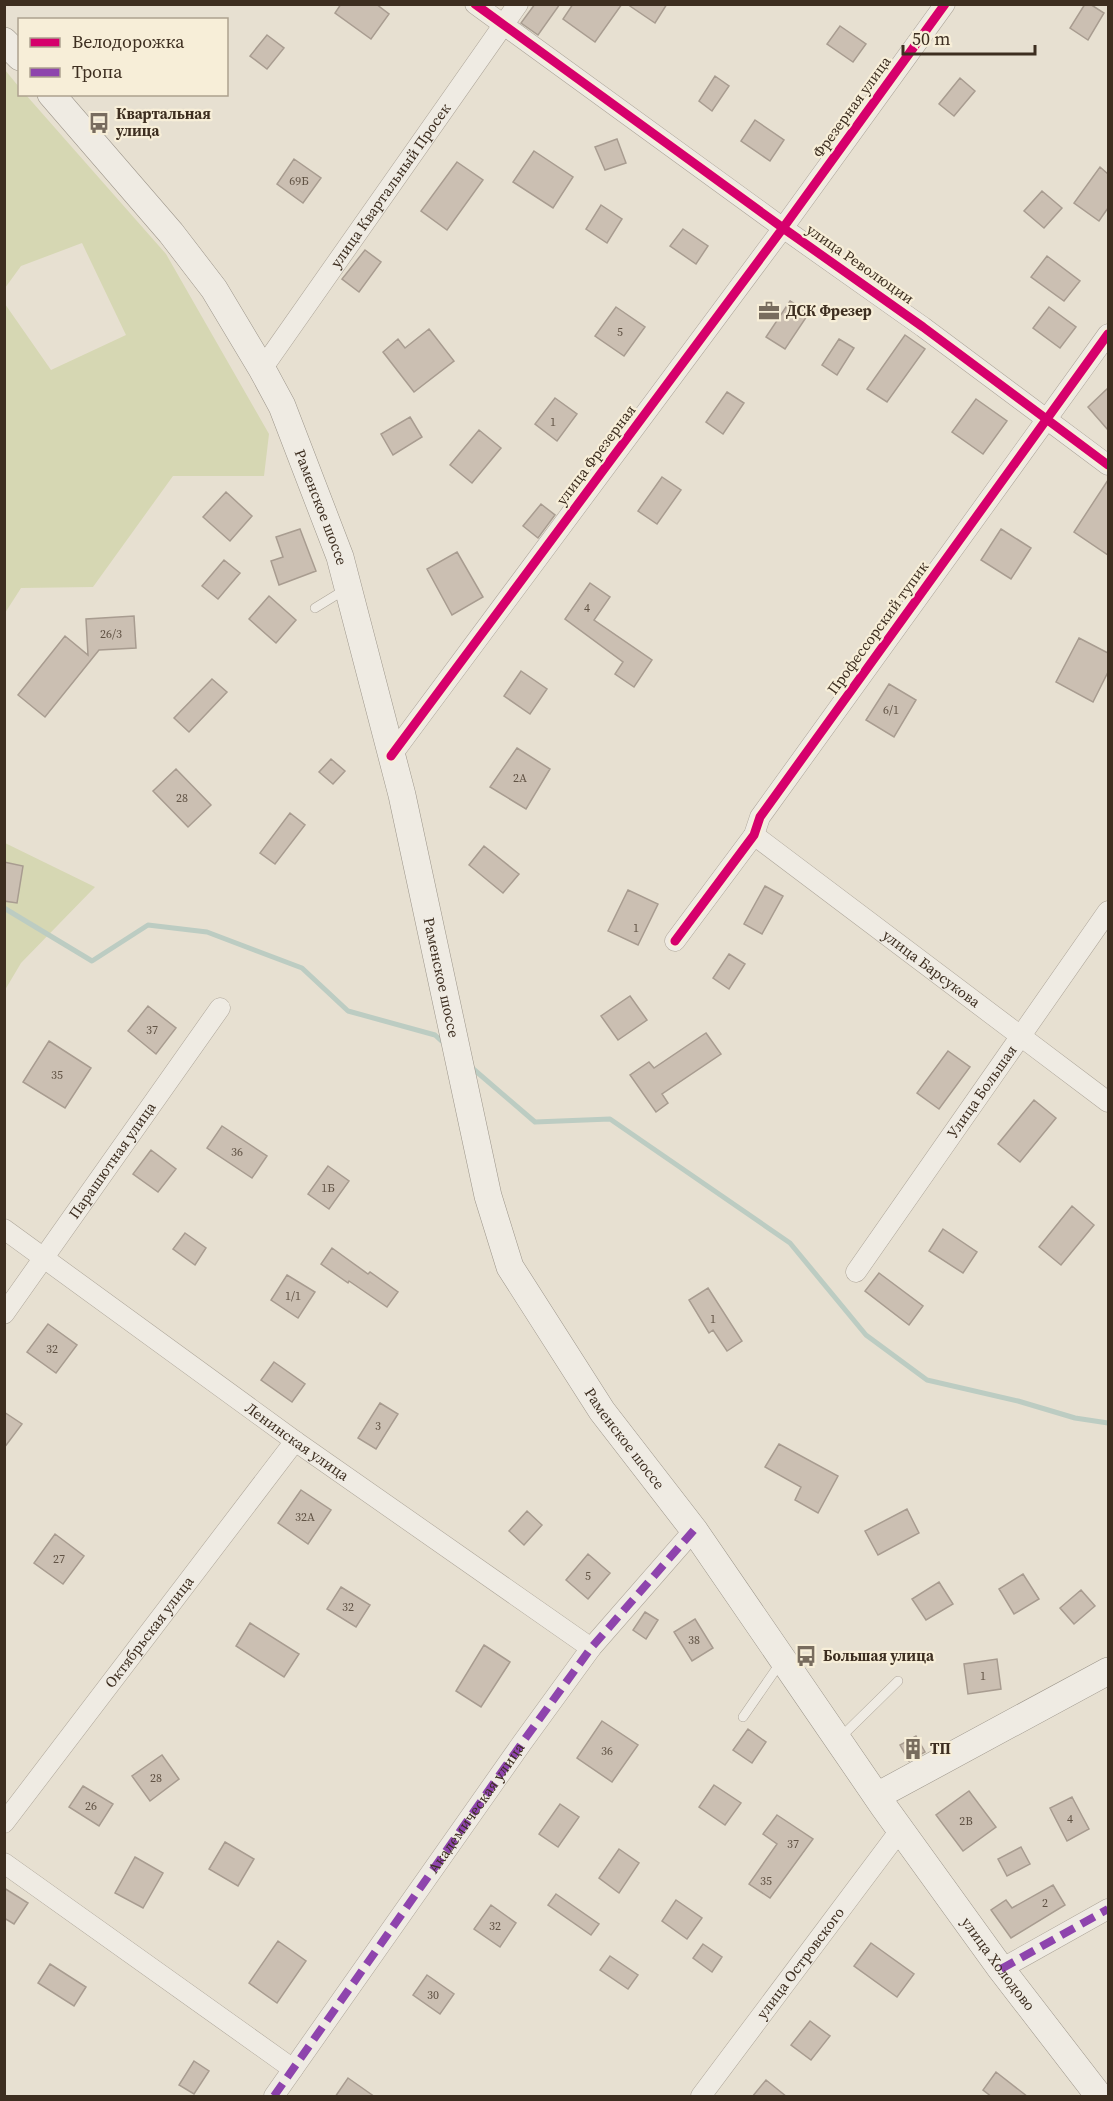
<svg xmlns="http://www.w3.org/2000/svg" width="1113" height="2101" font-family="'Source Serif 4',serif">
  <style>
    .green { fill: #d6d7b3 }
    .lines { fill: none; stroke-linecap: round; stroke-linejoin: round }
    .stream { stroke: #bcccc2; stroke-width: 5 }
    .building { fill: #cbbfb2; stroke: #a89c90; stroke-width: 1.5 }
    .lane-casing { stroke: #ada599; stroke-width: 10 }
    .street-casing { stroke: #ada599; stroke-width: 21 }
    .secondary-casing { stroke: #9c958a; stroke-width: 28 }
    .lane { stroke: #efebe3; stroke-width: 9 }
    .street { stroke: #efebe3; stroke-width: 20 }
    .secondary { stroke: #efebe3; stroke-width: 27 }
    .quiet { stroke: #8e44ad; stroke-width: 8; stroke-dasharray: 15 8; stroke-linecap: butt }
    .cycleway-casing { stroke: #f7eed8; stroke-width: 13 }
    .cycleway { stroke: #d6006c; stroke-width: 9 }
    .labels { text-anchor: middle; stroke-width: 4.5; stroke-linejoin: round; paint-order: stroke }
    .number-label { font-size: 12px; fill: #605244 }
    .street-label { font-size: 15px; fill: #3d2e20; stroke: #f7eed8 }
    .poi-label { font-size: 15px; font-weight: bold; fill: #3d2e20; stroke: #f7eed8; text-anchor: start }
  </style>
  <rect width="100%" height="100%" fill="#e7e0d1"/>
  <path class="green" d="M5,70L19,87L20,94L26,95L166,254L269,434L264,476H173L93,587L21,588L5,613V304L51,370L126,335L82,243L21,266L5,288Z
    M5,843L95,887L21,963L5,990Z"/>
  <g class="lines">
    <path class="stream" d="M4,908L92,961L148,925L207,932L302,968L348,1011L435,1035L446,1045
      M471,1067L535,1122L610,1119L790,1243L866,1335L927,1380L1018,1401L1075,1418L1108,1423"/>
  </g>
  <path class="building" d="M341,4H376L389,14L371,39L335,13Z
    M535,4H560L538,35L521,23Z
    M573,4H622L595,42L563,19Z
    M627,4H667L655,23Z
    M1085,4H1090L1104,13L1088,40L1070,28Z
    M840,26L866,44L853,62L827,44Z
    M267,35L284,48L267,69L250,56Z
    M715,76L729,86L712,111L699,101Z
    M960,78L975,91L954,116L939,104Z
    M755,120L784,140L770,161L741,141Z
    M617,139L626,163L605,170L595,147Z
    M534,151L573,177L553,208L513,182Z
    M294,159L321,178L303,203L277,184Z
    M457,162L483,180L447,230L421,211Z
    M1100,167L1108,174V208L1099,221L1074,203Z
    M1042,191L1062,208L1044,228L1024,211Z
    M601,205L622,219L607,243L586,229Z
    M683,229L708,246L696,264L670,246Z
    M365,250L381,262L359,292L342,279Z
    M1047,256L1080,281L1064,301L1031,277Z
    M790,301L809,313L785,349L766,337Z
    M616,307L645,327L624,356L595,336Z
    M1049,307L1076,327L1060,348L1033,328Z
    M429,329L454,361L414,392L383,352L398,339L405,348Z
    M905,335L925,349L887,402L867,389Z
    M839,339L854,348L837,375L822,365Z
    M1108,388V430L1088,407Z
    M727,392L744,403L723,434L706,422Z
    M555,398L577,414L557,441L535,424Z
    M976,399L1007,421L983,454L952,432Z
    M410,417L422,437L393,455L381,434Z
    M479,430L501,448L472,483L450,465Z
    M662,477L681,490L657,524L638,511Z
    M1108,480V555L1074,532Z
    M226,492L252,516L230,541L203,517Z
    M541,504L555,515L538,538L523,526Z
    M300,529L316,571L279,585L271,561L283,557L276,537Z
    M1001,529L1031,548L1011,579L981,560Z
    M457,552L483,597L452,615L427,569Z
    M224,560L240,573L218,599L202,586Z
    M590,583L610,597L594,620L652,660L634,687L615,674L623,662L565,619Z
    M269,596L296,620L276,643L249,619Z
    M134,616L136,648L99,650L45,717L18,695L65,636L88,655L86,619Z
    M1079,638L1108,653V672L1093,702L1056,682Z
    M521,671L547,689L530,714L504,696Z
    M212,679L227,692L189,732L174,718Z
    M889,684L916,700L894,737L866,720Z
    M517,748L550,769L526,809L490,787Z
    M331,759L345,771L333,784L319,772Z
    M176,769L211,805L188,827L153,791Z
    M290,813L305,825L275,864L260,853Z
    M484,846L519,874L503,893L469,865Z
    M4,862L23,866L17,903L4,901Z
    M765,886L783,896L762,934L744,924Z
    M628,890L658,904L638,945L608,931Z
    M729,954L745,964L729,989L713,978Z
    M630,996L647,1020L618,1040L601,1016Z
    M148,1006L176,1028L156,1054L128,1031Z
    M706,1033L721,1054L662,1094L668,1103L656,1112L630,1075L649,1062L654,1068Z
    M49,1041L91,1068L65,1108L23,1082Z
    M948,1051L970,1067L939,1109L917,1093Z
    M1034,1100L1056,1118L1020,1162L998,1144Z
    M222,1126L267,1156L252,1178L207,1148Z
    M151,1150L176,1169L158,1192L133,1174Z
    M328,1166L349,1181L329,1209L308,1194Z
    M1072,1206L1094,1225L1061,1265L1039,1247Z
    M943,1229L977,1252L963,1273L929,1251Z
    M185,1233L206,1248L195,1265L173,1249Z
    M332,1248L368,1274L370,1272L398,1292L387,1307L349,1281L348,1283L321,1264Z
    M879,1273L923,1306L909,1325L865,1291Z
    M287,1275L315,1292L298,1318L271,1300Z
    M708,1288L742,1341L727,1351L713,1330L709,1333L689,1300Z
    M48,1324L77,1345L56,1373L27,1352Z
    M274,1362L305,1384L292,1402L261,1380Z
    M380,1403L398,1414L376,1449L358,1438Z
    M4,1412L22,1424L4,1448Z
    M779,1444L838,1476L818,1513L795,1500L801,1487L765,1467Z
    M301,1490L331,1510L308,1544L278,1523Z
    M907,1509L919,1533L878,1555L865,1531Z
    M527,1511L542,1525L524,1545L509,1531Z
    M55,1534L84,1556L63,1584L34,1563Z
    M588,1554L610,1573L588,1599L566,1580Z
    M1023,1574L1039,1599L1014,1614L999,1589Z
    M939,1582L953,1604L926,1620L912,1599Z
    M341,1587L370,1605L356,1627L327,1609Z
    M1081,1590L1095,1606L1074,1624L1060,1608Z
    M645,1612L658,1620L646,1639L633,1630Z
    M695,1619L713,1648L692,1661L674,1632Z
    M250,1623L299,1654L284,1677L236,1646Z
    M484,1645L510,1662L481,1707L456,1691Z
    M997,1659L1001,1689L968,1694L964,1664Z
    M602,1721L638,1745L612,1782L577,1758Z
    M748,1729L766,1742L752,1763L733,1750Z
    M916,1736L925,1752L909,1761L900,1745Z
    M162,1755L179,1779L150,1801L132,1776Z
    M714,1785L741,1803L725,1825L699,1807Z
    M83,1786L113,1804L99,1826L69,1807Z
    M969,1791L996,1827L963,1851L936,1815Z
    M1072,1797L1089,1829L1067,1841L1050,1808Z
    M560,1804L579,1817L558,1847L539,1834Z
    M777,1815L813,1839L770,1898L749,1884L777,1844L763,1834Z
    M225,1842L254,1859L238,1886L209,1869Z
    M1021,1847L1030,1864L1007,1876L998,1859Z
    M619,1849L639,1863L619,1893L599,1878Z
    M135,1857L163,1873L143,1908L115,1893Z
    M1053,1885L1065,1905L1011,1938L991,1910L1006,1900L1012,1908Z
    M4,1888L28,1903L14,1924L4,1918Z
    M556,1894L599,1924L591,1935L548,1905Z
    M676,1900L702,1918L687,1939L662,1921Z
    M491,1905L516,1923L500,1947L474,1929Z
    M278,1941L306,1961L277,2003L249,1983Z
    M871,1943L914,1974L897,1997L854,1966Z
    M703,1944L722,1957L712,1972L693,1958Z
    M610,1956L638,1975L628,1989L600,1970Z
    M50,1964L86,1987L74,2006L38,1983Z
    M427,1975L454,1994L440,2014L413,1995Z
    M810,2021L830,2036L811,2060L791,2045Z
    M194,2061L209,2071L194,2094L179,2085Z
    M996,2072L1028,2097H992L983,2090Z
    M348,2078L375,2097H335Z
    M766,2080L787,2097H752Z"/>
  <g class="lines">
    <defs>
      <path id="lane" d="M315,608L346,589
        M743,1717L781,1662
        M840,1738L898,1681"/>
      <g id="street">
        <path d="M475,4L783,228L923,327L1108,465"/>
        <path id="s1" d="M262,369L518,4"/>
        <path d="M391,756L783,228L945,4"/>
        <path id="s2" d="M754,835L1108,1102"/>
        <path d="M675,941L754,835L760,817L1108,334"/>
        <path id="s3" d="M4,1229L295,1441L591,1648"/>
        <path id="s4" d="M856,1272L1108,911"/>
        <path id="s5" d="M4,1314L220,1008"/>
        <path id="s6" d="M4,1823L295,1441"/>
        <path d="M4,1863L293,2069"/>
        <path d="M1001,1969L1108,1909"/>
        <path d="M274,2096L522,1743L591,1648L694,1530"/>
        <path id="s7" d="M701,2096L901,1829"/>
      </g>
      <g id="secondary">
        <path d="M4,41L20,57"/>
        <path id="s8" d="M51,94L171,233L214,289L262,369L282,406L340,557L402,795L488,1196L510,1267L602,1411L694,1530L884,1807L1001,1969L1099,2096"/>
        <path d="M877,1796L1108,1671"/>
      </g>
    </defs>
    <use href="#lane" class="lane-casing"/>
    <use href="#street" class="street-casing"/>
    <use href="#secondary" class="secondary-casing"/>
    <use href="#lane" class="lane"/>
    <use href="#street" class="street"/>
    <use href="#secondary" class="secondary"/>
    <g class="quiet">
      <path d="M1001,1969L1108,1909"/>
      <path id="s9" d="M274,2096L522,1743L591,1648L694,1530"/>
    </g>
    <defs>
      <path id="cycleway" d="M475,4L783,228L923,327L1108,465
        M391,756L783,228L945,4
        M675,941L754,835L760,817L1108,334"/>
    </defs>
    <use href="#cycleway" class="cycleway-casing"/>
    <use href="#cycleway" class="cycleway"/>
  </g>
  <defs>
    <symbol id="bus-bare" viewBox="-9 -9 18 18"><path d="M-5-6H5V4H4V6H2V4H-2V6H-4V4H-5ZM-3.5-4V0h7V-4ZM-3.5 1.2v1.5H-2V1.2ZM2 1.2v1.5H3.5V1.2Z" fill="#786c5e" stroke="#f7eed8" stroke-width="2.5" paint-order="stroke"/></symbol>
    <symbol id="office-bare" viewBox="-9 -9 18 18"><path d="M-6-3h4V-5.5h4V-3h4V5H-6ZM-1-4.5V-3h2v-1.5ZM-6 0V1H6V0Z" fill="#786c5e" stroke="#f7eed8" stroke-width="2.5" paint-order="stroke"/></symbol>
    <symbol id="building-bare" viewBox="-9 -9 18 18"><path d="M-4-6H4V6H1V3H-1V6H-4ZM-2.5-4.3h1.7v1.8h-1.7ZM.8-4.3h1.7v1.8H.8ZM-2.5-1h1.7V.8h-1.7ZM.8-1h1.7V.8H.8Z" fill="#786c5e" stroke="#f7eed8" stroke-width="2.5" paint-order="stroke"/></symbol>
  </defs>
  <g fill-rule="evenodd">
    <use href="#bus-bare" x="84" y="108" width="30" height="30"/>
    <use href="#office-bare" x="754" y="296" width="30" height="30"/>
    <use href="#bus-bare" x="791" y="1641" width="30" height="30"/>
    <use href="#building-bare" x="898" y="1734" width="30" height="30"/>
  </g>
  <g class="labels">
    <g class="number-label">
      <text x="299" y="185">69Б</text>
      <text x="620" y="336">5</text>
      <text x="553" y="426">1</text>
      <text x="587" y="612">4</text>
      <text x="111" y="638">26/3</text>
      <text x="891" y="714">6/1</text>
      <text x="520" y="782">2А</text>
      <text x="182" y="802">28</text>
      <text x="636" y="932">1</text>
      <text x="152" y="1034">37</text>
      <text x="57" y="1079">35</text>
      <text x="237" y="1156">36</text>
      <text x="328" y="1192">1Б</text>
      <text x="293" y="1300">1/1</text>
      <text x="713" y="1323">1</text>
      <text x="52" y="1353">32</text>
      <text x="378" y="1430">3</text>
      <text x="305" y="1521">32А</text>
      <text x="59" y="1563">27</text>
      <text x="588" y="1580">5</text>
      <text x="348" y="1611">32</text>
      <text x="694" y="1644">38</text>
      <text x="983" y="1680">1</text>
      <text x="607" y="1755">36</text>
      <text x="156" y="1782">28</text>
      <text x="91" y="1810">26</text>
      <text x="1070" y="1823">4</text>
      <text x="966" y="1825">2В</text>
      <text x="793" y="1848">37</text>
      <text x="766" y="1885">35</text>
      <text x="1045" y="1907">2</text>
      <text x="495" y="1930">32</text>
      <text x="433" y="1999">30</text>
    </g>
    <g class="street-label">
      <text transform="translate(852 107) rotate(-54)" y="5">Фрезерная улица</text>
      <text dy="5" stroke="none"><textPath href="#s1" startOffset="224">улица Квартальный Просек</textPath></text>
      <text transform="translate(860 264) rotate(35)" y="5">улица Революции</text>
      <text transform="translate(596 455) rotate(-53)" y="5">улица Фрезерная</text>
      <text dy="5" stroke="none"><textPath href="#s8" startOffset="498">Раменское шоссе</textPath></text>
      <text transform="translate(878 628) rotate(-54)" y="5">Профессорский тупик</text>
      <text dy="5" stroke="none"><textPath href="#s2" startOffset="222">улица Барсукова</textPath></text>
      <text dy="5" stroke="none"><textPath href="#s8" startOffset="984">Раменское шоссе</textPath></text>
      <text dy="5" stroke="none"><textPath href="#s4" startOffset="220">Улица Большая</textPath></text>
      <text dy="5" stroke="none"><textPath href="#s5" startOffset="188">Парашютная улица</textPath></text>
      <text dy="5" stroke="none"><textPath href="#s8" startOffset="1488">Раменское шоссе</textPath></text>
      <text dy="5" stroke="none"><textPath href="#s3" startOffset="362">Ленинская улица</textPath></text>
      <text dy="5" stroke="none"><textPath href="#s6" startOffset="240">Октябрьская улица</textPath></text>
      <text dy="5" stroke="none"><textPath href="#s9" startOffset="352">Академическая улица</textPath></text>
      <text dy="5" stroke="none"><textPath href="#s7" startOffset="166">улица Островского</textPath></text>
      <text dy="5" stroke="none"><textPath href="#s8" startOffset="2133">улица Холодово</textPath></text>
    </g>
    <g class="poi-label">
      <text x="116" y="119">Квартальная<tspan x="116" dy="17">улица</tspan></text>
      <text x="786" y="316">ДСК Фрезер</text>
      <text x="823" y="1661">Большая улица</text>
      <text x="930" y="1754">ТП</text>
    </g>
  </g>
  <rect width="1113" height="2101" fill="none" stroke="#3d2e20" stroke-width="12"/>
  <rect x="18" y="18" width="210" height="78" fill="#f7eed8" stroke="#ada18e" stroke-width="1.5"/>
  <rect x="30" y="38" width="30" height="9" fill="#d6006c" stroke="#ada18e" stroke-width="1.5"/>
  <text x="72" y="48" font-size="18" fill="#3d2e20">Велодорожка</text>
  <rect x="30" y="68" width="30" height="9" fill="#8e44ad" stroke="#ada18e" stroke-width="1.5"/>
  <text x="72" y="78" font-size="18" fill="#3d2e20">Тропа</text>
  <path d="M903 45v9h132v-9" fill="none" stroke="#3d2e20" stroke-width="3"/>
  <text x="912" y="45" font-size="18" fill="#3d2e20" stroke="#f7eed8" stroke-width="4.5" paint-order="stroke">50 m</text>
</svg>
